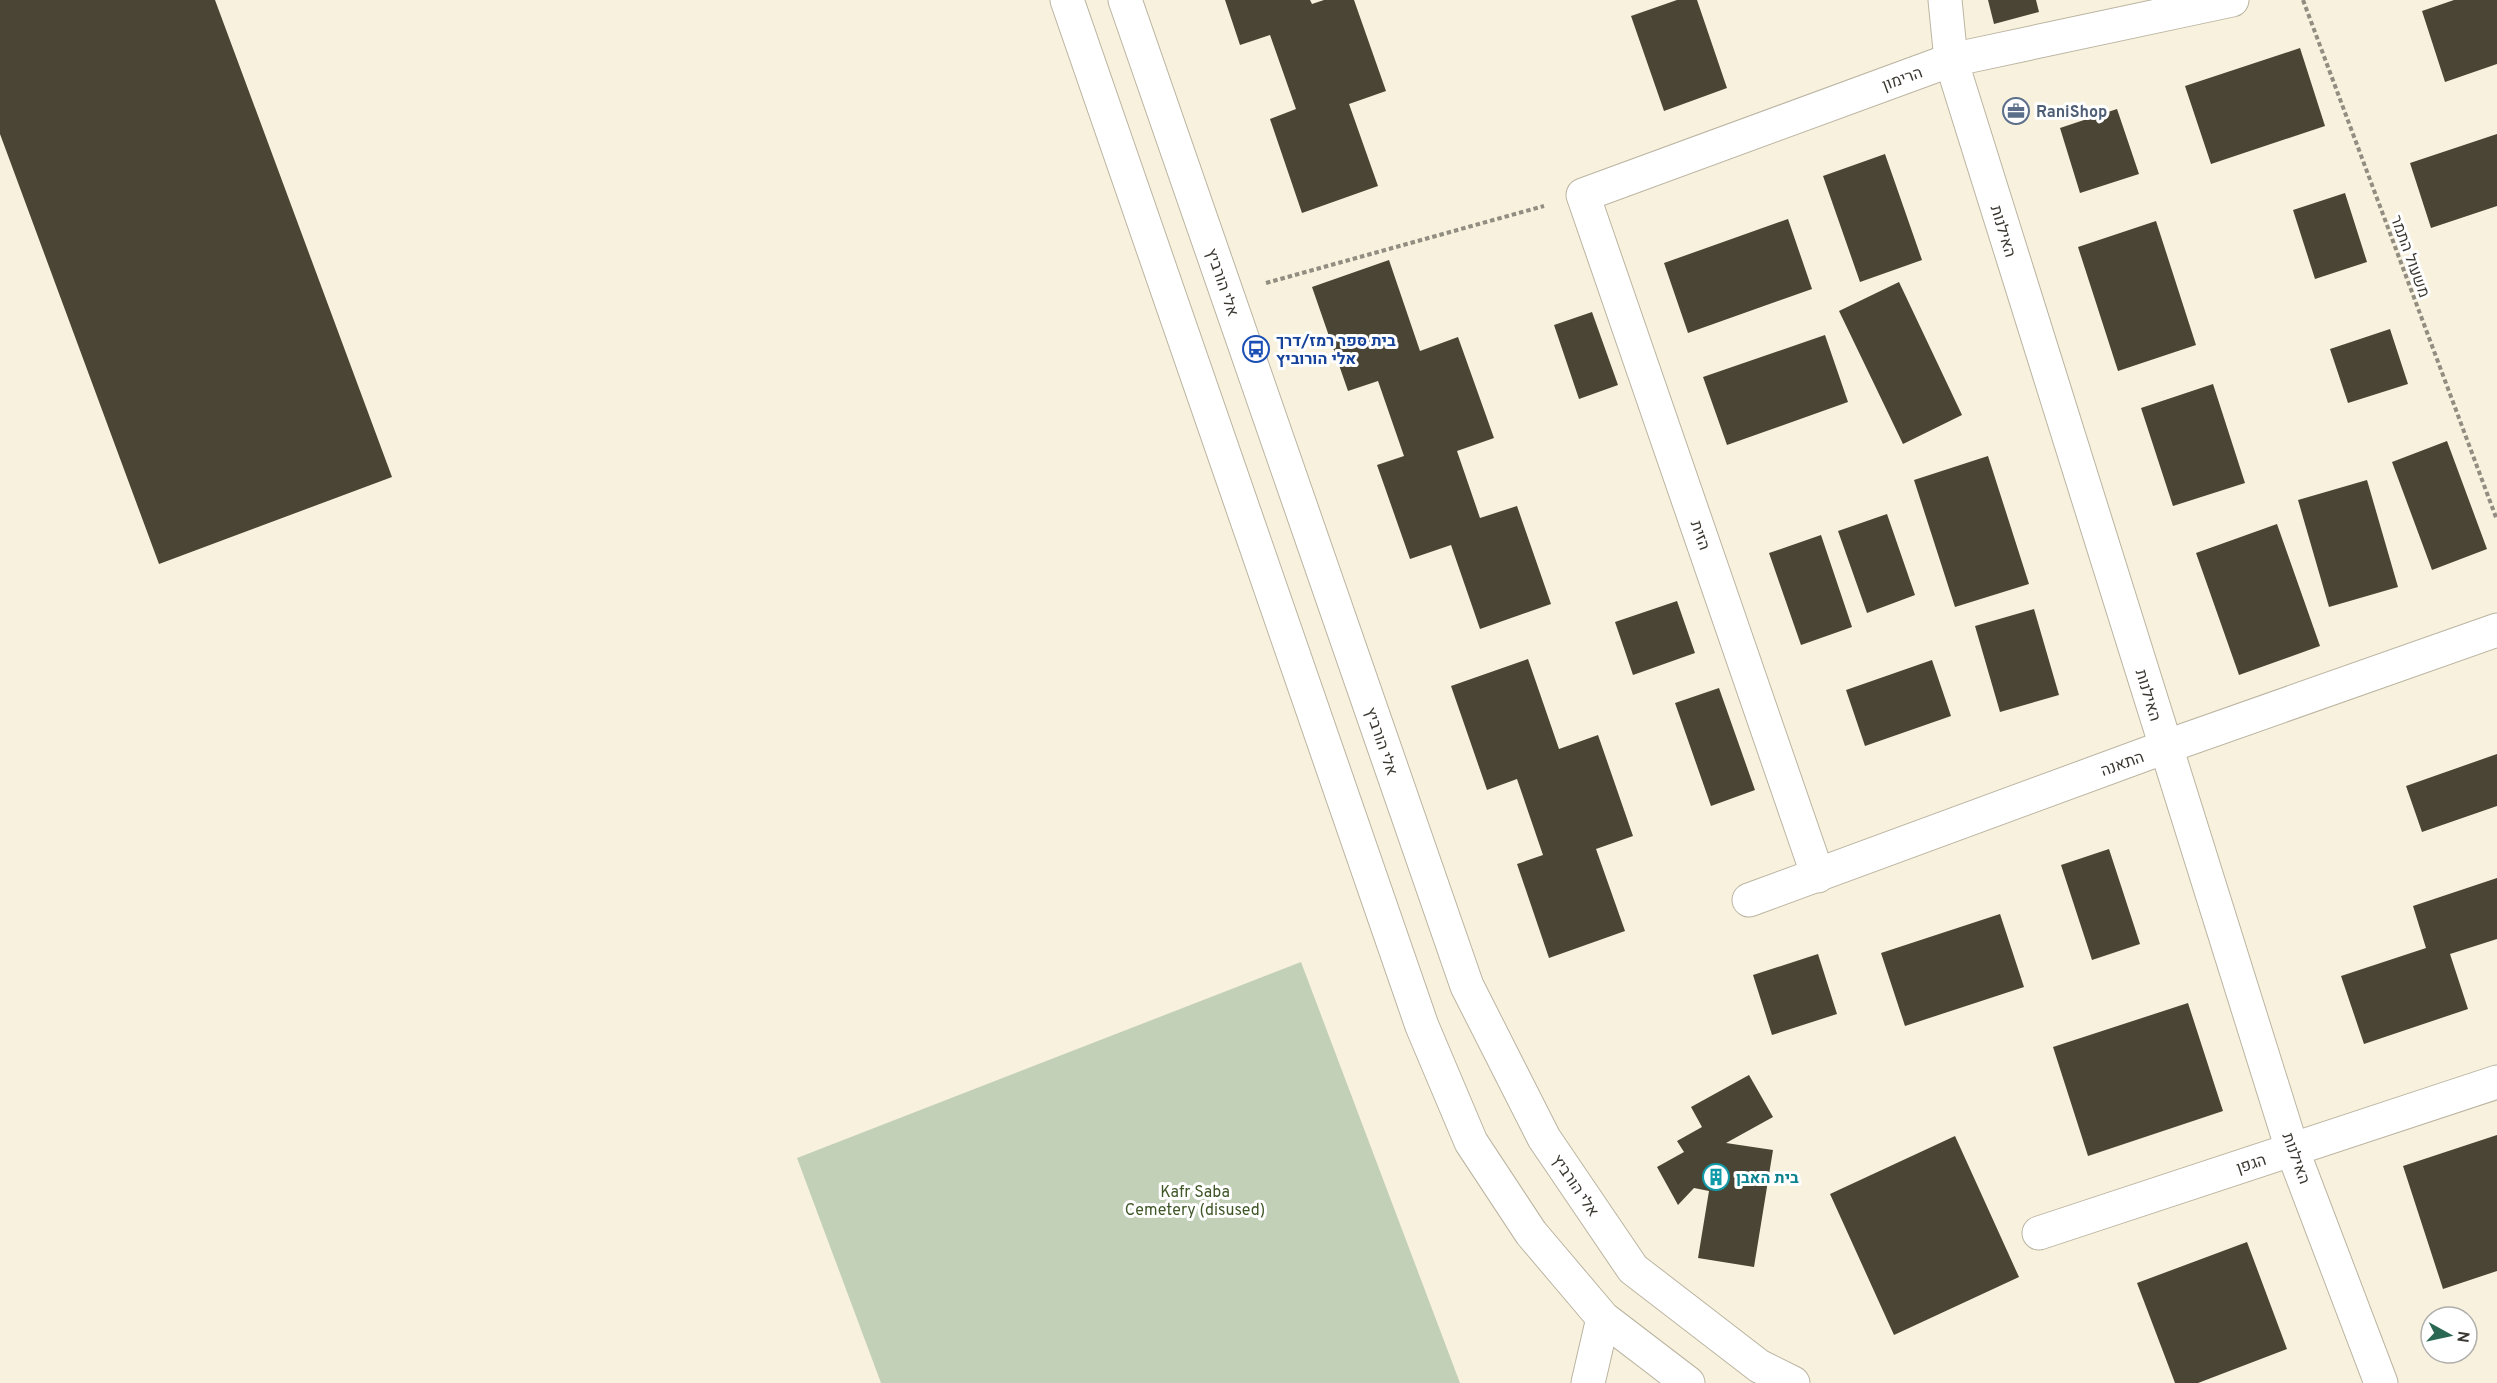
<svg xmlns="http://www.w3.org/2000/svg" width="2497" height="1383" font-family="Overpass,Heebo,sans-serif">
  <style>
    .green { fill: #c3d0b8 }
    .building { fill: #4a4535 }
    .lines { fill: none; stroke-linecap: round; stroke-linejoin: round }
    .minor-casing { stroke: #bab4a1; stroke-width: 35 }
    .path { stroke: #928d81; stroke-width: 4; stroke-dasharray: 4.5 3; stroke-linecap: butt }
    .minor { stroke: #fff; stroke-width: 33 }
    .labels { text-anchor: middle; stroke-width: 6; stroke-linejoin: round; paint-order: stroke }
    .street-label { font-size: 16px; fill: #3a3730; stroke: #fff }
    .service-label { font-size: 16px; font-weight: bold; fill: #4e5e75; stroke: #fff; text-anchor: start }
    .transit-label { font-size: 16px; font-weight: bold; fill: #164399; stroke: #fff; text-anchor: start }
    .culture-label { font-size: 16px; font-weight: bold; fill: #0d838f; stroke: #fff; text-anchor: start }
    .park-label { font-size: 16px; fill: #3f5627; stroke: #fff }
  </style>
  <rect width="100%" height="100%" fill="#f8f1de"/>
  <path class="green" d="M1301,962L1460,1383H881L797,1158Z"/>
  <path class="building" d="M0,0H215L392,477L159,564L0,134Z
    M1225,0H1310L1312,4L1324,0H1354L1386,91L1349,104L1378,186L1302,213L1270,119L1296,109L1270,35L1240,45Z
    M1677,0H1697L1727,88L1664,111L1631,16Z
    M1988,0H2036L2039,12L1994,24Z
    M2454,0H2497V64L2445,82L2422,11Z
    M2300,48L2325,126L2211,164L2185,86Z
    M2117,109L2139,174L2080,193L2060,128Z
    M2497,134V206L2431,228L2410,163Z
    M1885,154L1922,260L1860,282L1823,176Z
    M2345,193L2367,262L2315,279L2293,210Z
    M1788,219L1812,289L1688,333L1664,263Z
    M2156,221L2196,345L2118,371L2078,247Z
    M1389,260L1420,351L1458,337L1494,438L1457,451L1480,518L1517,506L1551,604L1480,629L1451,545L1410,559L1377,465L1404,456L1378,381L1348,391L1312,287Z
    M1899,282L1962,415L1903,444L1839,311Z
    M1592,312L1618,385L1579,399L1554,325Z
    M2390,329L2408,384L2348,403L2330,349Z
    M1825,335L1848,402L1727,445L1703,377Z
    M2213,384L2245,483L2173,506L2141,408Z
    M2447,441L2487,549L2432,570L2392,462Z
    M1988,456L2029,584L1955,607L1914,480Z
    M2367,480L2398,587L2329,607L2298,500Z
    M1887,514L1915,595L1867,613L1838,531Z
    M2277,524L2320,646L2239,675L2196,553Z
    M1821,535L1852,627L1801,645L1769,553Z
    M1677,601L1695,653L1633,675L1615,622Z
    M2034,609L2059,695L2000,712L1975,626Z
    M1528,659L1559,749L1598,735L1633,836L1596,849L1625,931L1549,958L1517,864L1543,855L1517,779L1487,790L1451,686Z
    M1932,660L1951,716L1865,746L1846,690Z
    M1719,688L1755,790L1711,806L1675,703Z
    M2497,754V806L2422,832L2406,786Z
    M2109,849L2140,944L2092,960L2061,865Z
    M2497,878V939L2450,954L2468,1009L2364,1044L2341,976L2426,948L2413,906Z
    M2000,914L2024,987L1905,1026L1881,953Z
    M1818,954L1837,1014L1772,1035L1753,975Z
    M2188,1003L2223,1111L2088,1156L2053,1047Z
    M1749,1075L1773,1117L1726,1143L1773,1150L1754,1267L1698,1258L1709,1191L1694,1188L1678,1205L1657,1167L1684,1152L1677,1141L1702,1127L1691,1107Z
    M2497,1135V1271L2443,1289L2403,1166Z
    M1955,1136L2019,1277L1894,1335L1830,1194Z
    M2247,1242L2287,1349L2198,1383H2175L2137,1283Z"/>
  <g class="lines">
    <defs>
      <path id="minor" d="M1067,0L1422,1026L1471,1142L1531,1233L1603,1318L1688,1383
        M1125,0L1467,986L1544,1138L1633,1269L1759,1366L1793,1383
        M1945,0L1951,60L2292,1149L2381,1383
        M1818,876L1583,195L1951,60L2232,0
        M1749,900L2165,747L2497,630
        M2039,1233L2497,1082
        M1588,1383L1603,1318"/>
    </defs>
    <use href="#minor" class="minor-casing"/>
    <path class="path" d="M2303,0L2497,520
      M1266,283L1544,206"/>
    <use href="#minor" class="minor"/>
  </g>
  <defs>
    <symbol id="office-ring" viewBox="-11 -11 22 22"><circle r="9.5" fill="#fff" stroke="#5c6f8a" stroke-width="1.5"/><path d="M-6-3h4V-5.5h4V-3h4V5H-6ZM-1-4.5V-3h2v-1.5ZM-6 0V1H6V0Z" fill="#5c6f8a"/></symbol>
    <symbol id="bus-ring" viewBox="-11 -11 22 22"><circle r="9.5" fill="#fff" stroke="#1a4fb4" stroke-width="1.5"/><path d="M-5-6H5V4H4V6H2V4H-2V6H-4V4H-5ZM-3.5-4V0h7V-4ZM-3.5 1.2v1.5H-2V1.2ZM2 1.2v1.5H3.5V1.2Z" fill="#1a4fb4"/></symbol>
    <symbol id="building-ring" viewBox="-11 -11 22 22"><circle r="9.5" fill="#fff" stroke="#0f9aa8" stroke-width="1.5"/><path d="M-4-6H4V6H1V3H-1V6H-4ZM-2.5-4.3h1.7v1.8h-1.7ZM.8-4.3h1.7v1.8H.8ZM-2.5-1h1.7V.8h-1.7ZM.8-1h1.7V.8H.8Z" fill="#0f9aa8"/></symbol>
  </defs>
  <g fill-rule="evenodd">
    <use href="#office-ring" x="2001" y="96" width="30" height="30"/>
    <use href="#bus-ring" x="1241" y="334" width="30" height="30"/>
    <use href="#building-ring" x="1701" y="1162" width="30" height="30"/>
  </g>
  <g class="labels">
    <g class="street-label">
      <text transform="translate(1902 78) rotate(-20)" y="6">הרימון</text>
      <text transform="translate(2004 231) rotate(73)" y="6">האילנות</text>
      <text transform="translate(2411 256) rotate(70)" y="6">משעול התמר</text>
      <text transform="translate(1223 282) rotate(71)" y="6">אלי הורביץ</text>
      <text transform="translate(1701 535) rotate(71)" y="6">הזית</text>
      <text transform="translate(2149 695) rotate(73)" y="6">האילנות</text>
      <text transform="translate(1382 741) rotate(71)" y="6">אלי הורביץ</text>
      <text transform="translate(2122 763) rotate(-20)" y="6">התאנה</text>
      <text transform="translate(2297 1158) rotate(70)" y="6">האילנות</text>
      <text transform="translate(2251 1163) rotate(-18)" y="6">הגפן</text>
      <text transform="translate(1576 1185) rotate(56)" y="6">אלי הורביץ</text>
    </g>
    <g class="service-label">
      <text x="2036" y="117">RaniShop</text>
    </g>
    <g class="transit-label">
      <text x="1276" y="346">בית ספר רמז/דרך<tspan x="1276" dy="18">אלי הורוביץ</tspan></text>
    </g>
    <g class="culture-label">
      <text x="1736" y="1183">בית האבן</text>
    </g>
    <g class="park-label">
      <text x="1195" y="1197">Kafr Saba<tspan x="1195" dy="18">Cemetery (disused)</tspan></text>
    </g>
  </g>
  <g transform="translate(2449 1335) rotate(98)"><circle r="28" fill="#ffffff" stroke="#b0afac" stroke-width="1.5"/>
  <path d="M0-4.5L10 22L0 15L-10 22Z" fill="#2a6854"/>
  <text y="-9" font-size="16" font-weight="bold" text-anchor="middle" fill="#3a3730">N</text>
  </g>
</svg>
